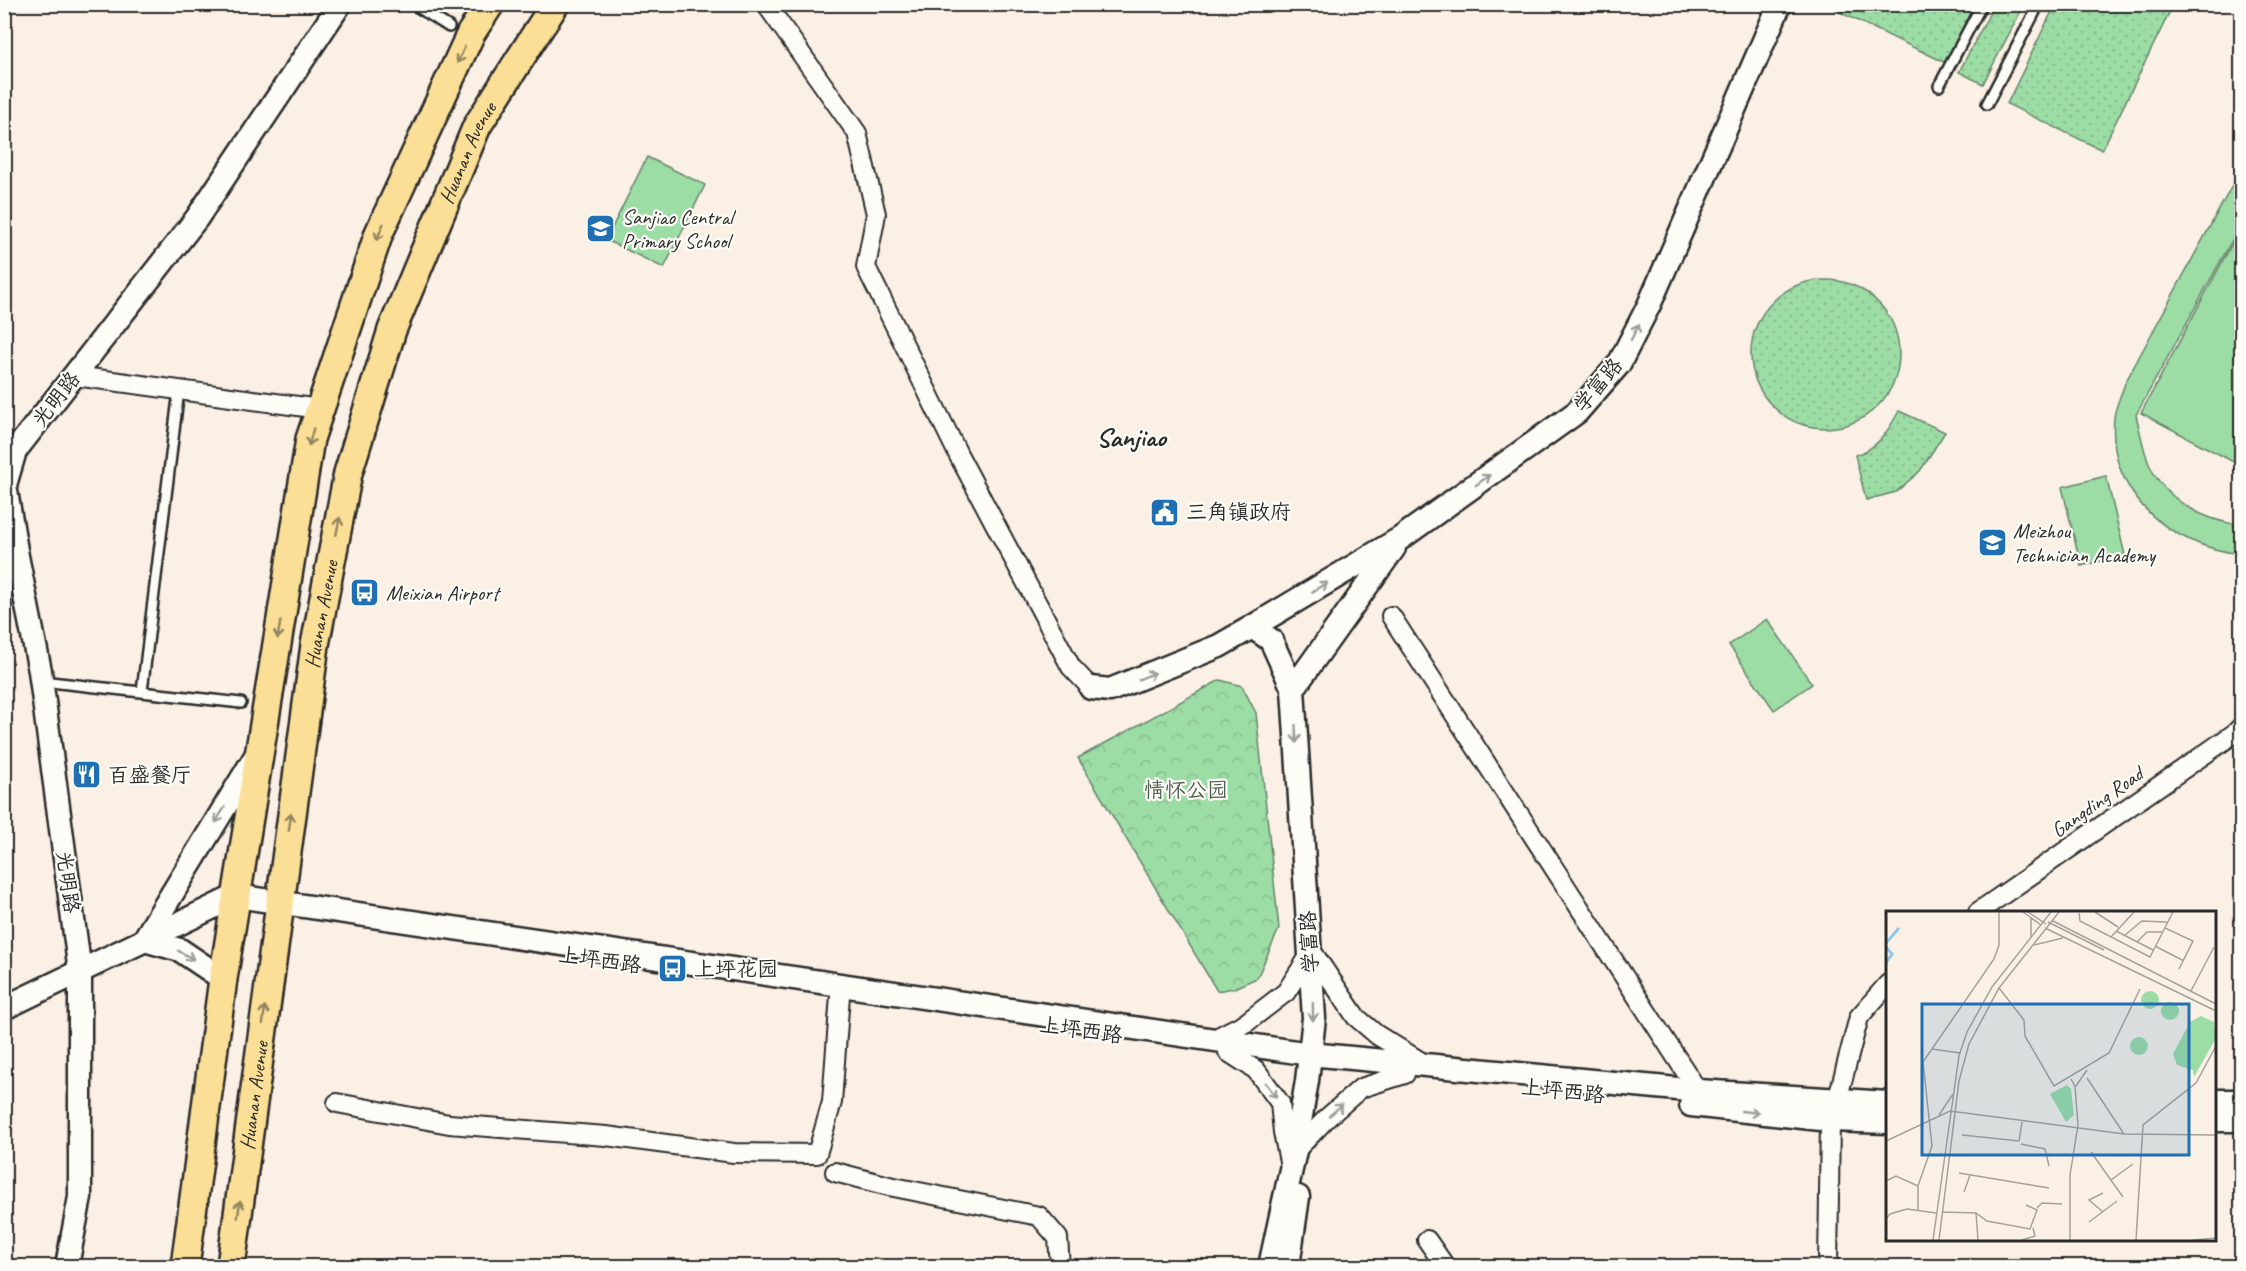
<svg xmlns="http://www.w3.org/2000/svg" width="2246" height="1271" font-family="Caveat,'LXGW WenKai TC',sans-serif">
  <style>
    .grass { fill: url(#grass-dots); stroke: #648468; stroke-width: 1.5 }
    .park { fill: url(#park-crowns); stroke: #648468; stroke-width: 1.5 }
    .pitch { fill: #9cdca5; stroke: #648468; stroke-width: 1.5 }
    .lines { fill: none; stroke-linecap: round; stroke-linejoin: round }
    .service-casing { stroke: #2b2b2b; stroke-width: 14 }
    .minor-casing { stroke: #2b2b2b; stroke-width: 22 }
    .tertiary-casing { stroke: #2b2b2b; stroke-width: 27 }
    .primary-casing { stroke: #2b2b2b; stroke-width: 32 }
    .service { stroke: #fdfcf7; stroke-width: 9 }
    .minor { stroke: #fdfcf7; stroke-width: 18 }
    .tertiary { stroke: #fdfcf7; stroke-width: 22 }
    .primary { stroke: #fbdf96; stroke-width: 27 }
    .oneway { stroke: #938560 }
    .oneway2 { stroke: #9e9e9b }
    .labels { text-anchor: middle; stroke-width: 4.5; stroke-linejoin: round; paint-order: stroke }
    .street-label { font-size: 21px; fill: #2b2b2b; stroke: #fdfcf7 }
    .poi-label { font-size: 21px; fill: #2b2b2b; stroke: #fdfcf7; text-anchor: start }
    .park-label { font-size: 21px; fill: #4d6050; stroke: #fdfcf7 }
    .district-label { font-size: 27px; font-weight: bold; fill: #2b2b2b; stroke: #fdfcf7 }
    .inset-river { fill: none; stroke: #91c7ef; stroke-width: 3 }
    .inset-road { fill: none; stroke: #a7a19b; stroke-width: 1.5 }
    .view { fill: #1f6fb2; fill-opacity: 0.15; stroke: #1f6fb2; stroke-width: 3 }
    .inset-edge { fill: none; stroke: #2b2b2b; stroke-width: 3 }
  </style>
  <defs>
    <pattern id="grass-dots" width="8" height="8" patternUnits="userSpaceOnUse" patternTransform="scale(1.5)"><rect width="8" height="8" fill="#9cdca5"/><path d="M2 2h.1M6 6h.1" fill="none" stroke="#87bd8e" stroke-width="1.8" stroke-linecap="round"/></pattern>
    <pattern id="park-crowns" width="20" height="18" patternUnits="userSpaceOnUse" patternTransform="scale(1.5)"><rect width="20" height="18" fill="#9cdca5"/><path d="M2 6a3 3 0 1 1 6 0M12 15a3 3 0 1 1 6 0" fill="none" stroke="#87bd8e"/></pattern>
  </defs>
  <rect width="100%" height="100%" fill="#faf0e5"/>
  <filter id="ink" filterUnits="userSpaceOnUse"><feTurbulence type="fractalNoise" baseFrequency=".0167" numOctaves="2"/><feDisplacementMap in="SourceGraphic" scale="12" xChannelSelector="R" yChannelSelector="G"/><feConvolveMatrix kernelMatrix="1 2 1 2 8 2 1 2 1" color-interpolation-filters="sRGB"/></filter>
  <g filter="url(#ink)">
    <path class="grass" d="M2162,4L2171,9L2102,150L2007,104L2055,5Z
      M1837,5V4L1974,5L1946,63L1835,10Z
      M1994,5H2024L1983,84L1959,72Z
      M1751 354a74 74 0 1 1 148 0a74 74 0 1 1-148 0Z
      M1899,411L1945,432L1920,471L1896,492L1866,500L1855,455C1878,449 1888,431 1899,411Z"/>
    <path class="park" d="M1220,680L1242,686L1256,713L1279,929L1257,978L1234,988L1217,991L1078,758Z"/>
    <path class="pitch" d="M647,157L705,185L664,268L606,240Z
      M2241,169V224L2136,415C2140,431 2143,449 2149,464C2165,500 2204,521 2241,525V554C2170,546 2107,495 2114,418C2115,406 2122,394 2125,383Z
      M2241,227V466L2141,413Z
      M2106,476L2125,555L2081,566L2062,487Z
      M1767,619L1812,684L1774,710L1729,645Z"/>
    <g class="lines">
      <defs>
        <path id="service" d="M413,4L449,27
          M1939,86L1982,4
          M1987,104L2039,4
          M41,681L241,703
          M142,691L179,390"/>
        <path id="minor" d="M766,4L857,133L876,214L866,267L959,456L1071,667L1091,688
          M75,376L320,409
          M1391,616L1698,1091
          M1978,912L2235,733L2242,726
          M1309,947L1356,1017L1377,1035L1423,1063
          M1214,1039L1247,1022L1286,992L1310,955
          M1228,1052L1256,1070L1280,1103L1283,1132L1290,1166
          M337,1103L449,1124L606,1136L734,1153L817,1154L832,1102L840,995
          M1295,1151L1328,1117L1361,1088L1405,1074
          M835,1172L889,1186L1039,1216L1058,1238L1060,1266
          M1427,1240L1445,1266
          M1828,1266L1830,1120L1837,1101L1859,1017L1888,984"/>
        <path id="tertiary" d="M1252,627L1271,640L1293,689L1314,1018L1307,1081L1295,1151L1270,1266
          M1091,688L1110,690L1219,646L1252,627L1401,538L1577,412L1619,364L1649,305L1780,4
          M1293,689L1394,548
          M144,940L257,754
          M144,940L180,950L223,979
          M4,1008L236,896L1310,1054L1698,1091L1888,1103
          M2214,1101H2242
          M1691,1105L1830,1120L1888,1122
          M2214,1120H2242
          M67,1266L80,1197V972L40,671L17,556L5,485L15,451L197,218L340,4
          M1288,1266L1298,1197"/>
        <g id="primary">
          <path d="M185,1266L223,979L310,439L379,233L471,33L490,4"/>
          <path id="s1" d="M231,1266L315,645L348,473L392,330L477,126L555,4"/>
        </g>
      </defs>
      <use href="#service" class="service-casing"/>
      <use href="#minor" class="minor-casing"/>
      <use href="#tertiary" class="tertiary-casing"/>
      <use href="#primary" class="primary-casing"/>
      <use href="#service" class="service"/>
      <use href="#minor" class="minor"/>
      <use href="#tertiary" class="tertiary"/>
      <use href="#primary" class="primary"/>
    </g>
    <defs><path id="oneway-shaft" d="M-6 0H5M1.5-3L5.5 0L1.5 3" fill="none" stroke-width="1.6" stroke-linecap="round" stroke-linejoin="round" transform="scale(1.5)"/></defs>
    <g class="oneway">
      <use href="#oneway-shaft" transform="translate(461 55) rotate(115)"/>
      <use href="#oneway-shaft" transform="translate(380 232) rotate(112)"/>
      <use href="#oneway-shaft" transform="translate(311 437) rotate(105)"/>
      <use href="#oneway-shaft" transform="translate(338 526) rotate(-79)"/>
      <use href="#oneway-shaft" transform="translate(279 630) rotate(99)"/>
      <use href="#oneway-shaft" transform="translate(290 822) rotate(-82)"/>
      <use href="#oneway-shaft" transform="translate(264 1015) rotate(-83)"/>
      <use href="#oneway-shaft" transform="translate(239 1209) rotate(-82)"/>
    </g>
    <g class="oneway2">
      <use href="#oneway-shaft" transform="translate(1635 332) rotate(-63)"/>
      <use href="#oneway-shaft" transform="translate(1483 480) rotate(-36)"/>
      <use href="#oneway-shaft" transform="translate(1320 587) rotate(-31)"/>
      <use href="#oneway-shaft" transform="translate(1147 676) rotate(-22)"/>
      <use href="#oneway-shaft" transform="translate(1296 734) rotate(86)"/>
      <use href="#oneway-shaft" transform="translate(220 815) rotate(121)"/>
      <use href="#oneway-shaft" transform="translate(186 955) rotate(29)"/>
      <use href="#oneway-shaft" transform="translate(1313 1012) rotate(89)"/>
      <use href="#oneway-shaft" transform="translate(1271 1090) rotate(53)"/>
      <use href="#oneway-shaft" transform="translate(1336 1110) rotate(-41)"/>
      <use href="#oneway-shaft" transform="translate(1750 1112) rotate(6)"/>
    </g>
  </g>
  <defs>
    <symbol id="school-square" viewBox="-11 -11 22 22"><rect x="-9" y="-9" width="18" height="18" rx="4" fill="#1f6fb2" stroke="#fdfcf7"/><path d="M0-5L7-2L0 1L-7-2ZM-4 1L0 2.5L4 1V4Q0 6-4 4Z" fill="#fff"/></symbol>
    <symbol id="civic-square" viewBox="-11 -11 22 22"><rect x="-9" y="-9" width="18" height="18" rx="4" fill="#1f6fb2" stroke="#fdfcf7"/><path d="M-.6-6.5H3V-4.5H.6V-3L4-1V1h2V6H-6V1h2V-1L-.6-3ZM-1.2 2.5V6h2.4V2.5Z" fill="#fff"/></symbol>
    <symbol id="university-square" viewBox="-11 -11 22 22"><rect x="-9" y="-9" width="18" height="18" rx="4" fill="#1f6fb2" stroke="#fdfcf7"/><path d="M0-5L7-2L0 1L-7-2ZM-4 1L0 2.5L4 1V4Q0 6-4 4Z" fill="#fff"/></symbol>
    <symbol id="bus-square" viewBox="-11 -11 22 22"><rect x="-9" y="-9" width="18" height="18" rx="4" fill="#1f6fb2" stroke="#fdfcf7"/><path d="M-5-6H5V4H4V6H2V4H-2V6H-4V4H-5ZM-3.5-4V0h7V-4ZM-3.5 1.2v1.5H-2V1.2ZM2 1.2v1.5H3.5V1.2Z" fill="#fff"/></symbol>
    <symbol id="restaurant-square" viewBox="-11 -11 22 22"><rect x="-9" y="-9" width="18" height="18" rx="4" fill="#1f6fb2" stroke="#fdfcf7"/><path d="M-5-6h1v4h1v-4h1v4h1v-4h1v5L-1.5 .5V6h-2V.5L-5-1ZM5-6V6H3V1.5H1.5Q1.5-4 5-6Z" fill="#fff"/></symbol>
  </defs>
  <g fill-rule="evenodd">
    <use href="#school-square" x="584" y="212" width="33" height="33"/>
    <use href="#civic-square" x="1148" y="496" width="33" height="33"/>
    <use href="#university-square" x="1976" y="526" width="33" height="33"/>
    <use href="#bus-square" x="348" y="576" width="33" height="33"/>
    <use href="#restaurant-square" x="70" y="758" width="33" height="33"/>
    <use href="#bus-square" x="656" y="952" width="33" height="33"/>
  </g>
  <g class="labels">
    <g class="street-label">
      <text dy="7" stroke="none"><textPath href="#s1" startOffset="1144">Huanan Avenue</textPath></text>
      <text transform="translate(1598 385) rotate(-50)" y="7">学富路</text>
      <text transform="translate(56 399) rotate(-52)" y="7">光明路</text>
      <text dy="7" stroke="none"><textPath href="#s1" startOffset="658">Huanan Avenue</textPath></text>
      <text transform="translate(2097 802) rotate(-35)" y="7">Gangding Road</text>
      <text transform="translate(68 882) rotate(82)" y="7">光明路</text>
      <text transform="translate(1309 942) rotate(-93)" y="7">学富路</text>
      <text transform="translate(600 960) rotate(8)" y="7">上坪西路</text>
      <text transform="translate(1081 1030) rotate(8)" y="7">上坪西路</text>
      <text transform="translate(1563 1091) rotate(6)" y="7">上坪西路</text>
      <text dy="7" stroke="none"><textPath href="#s1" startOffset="172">Huanan Avenue</textPath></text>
    </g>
    <g class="poi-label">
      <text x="622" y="224">Sanjiao Central<tspan x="622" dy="24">Primary School</tspan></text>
      <text x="1186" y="519">三角镇政府</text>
      <text x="2013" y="538">Meizhou<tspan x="2013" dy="24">Technician Academy</tspan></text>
      <text x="386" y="600">Meixian Airport</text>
      <text x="108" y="782">百盛餐厅</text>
      <text x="694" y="976">上坪花园</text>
    </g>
    <g class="park-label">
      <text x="1186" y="797">情怀公园</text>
    </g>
    <g class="district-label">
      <text x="1131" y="446">Sanjiao</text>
    </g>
  </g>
  <g transform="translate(1886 911)">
    <rect width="330" height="330" fill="#faf0e5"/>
    <path d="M255 89a9 9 0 1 1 18 0a9 9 0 1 1-18 0ZM275 100a9 9 0 1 1 18 0a9 9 0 1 1-18 0ZM244 135a9 9 0 1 1 18 0a9 9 0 1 1-18 0Z" fill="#9cdca5"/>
    <path d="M181,174L185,178L188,204L180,211L164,183Z" fill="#9cdca5"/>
    <path d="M315,105L328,111L330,127L308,166L307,159L291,154L287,143L304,111Z" fill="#9cdca5"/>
    <path class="inset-river" d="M0,32L13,17M0,36L6,43L0,52"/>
    <path class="inset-road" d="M137,1L155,14M142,1L160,13M209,1L232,16M193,2L194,10L264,46L287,1M167,10L330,93M162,11L218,39M159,17L330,100M279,17L307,30L293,58M230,20L267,39M239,24L256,10L281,11M145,26V7M225,26L248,1M251,31L261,21H276M148,34L177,27M269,35L298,50M113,77L138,109L139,125L168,175L223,142L254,78M305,80L328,36M46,138L74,142M201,167L238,223M190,175L201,159M53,204L67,183M76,224L133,230L136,211M0,230L64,200L238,223L330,224M135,233L159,238L163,255M205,241L237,286M73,262L163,277M225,269L247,253M0,270L10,265L32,275M78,281L84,264M151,297L156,292L176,293M32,299V275L46,235L37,151L108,48L113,34V1M56,301L90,302L101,310L144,318L151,299L140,294M217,301L203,289L217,282M90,302L92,329M0,308L4,303L21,298L50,302M203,311L231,290M47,329L73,145L81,121L106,76L165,1M53,329L73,170L83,133L113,77L173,1M136,329L149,325L147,317M184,329V264L192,214L189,175L185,168M250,329L257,214L310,172L330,135M307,329L330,327"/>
    <path class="view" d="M36,93H303V244H36Z"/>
    <rect width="330" height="330" class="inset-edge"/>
  </g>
  <rect width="2246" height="1271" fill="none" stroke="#fdfcf7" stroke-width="24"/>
  <rect x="12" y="12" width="2222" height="1247" fill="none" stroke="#2b2b2b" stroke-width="2" filter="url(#ink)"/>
</svg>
